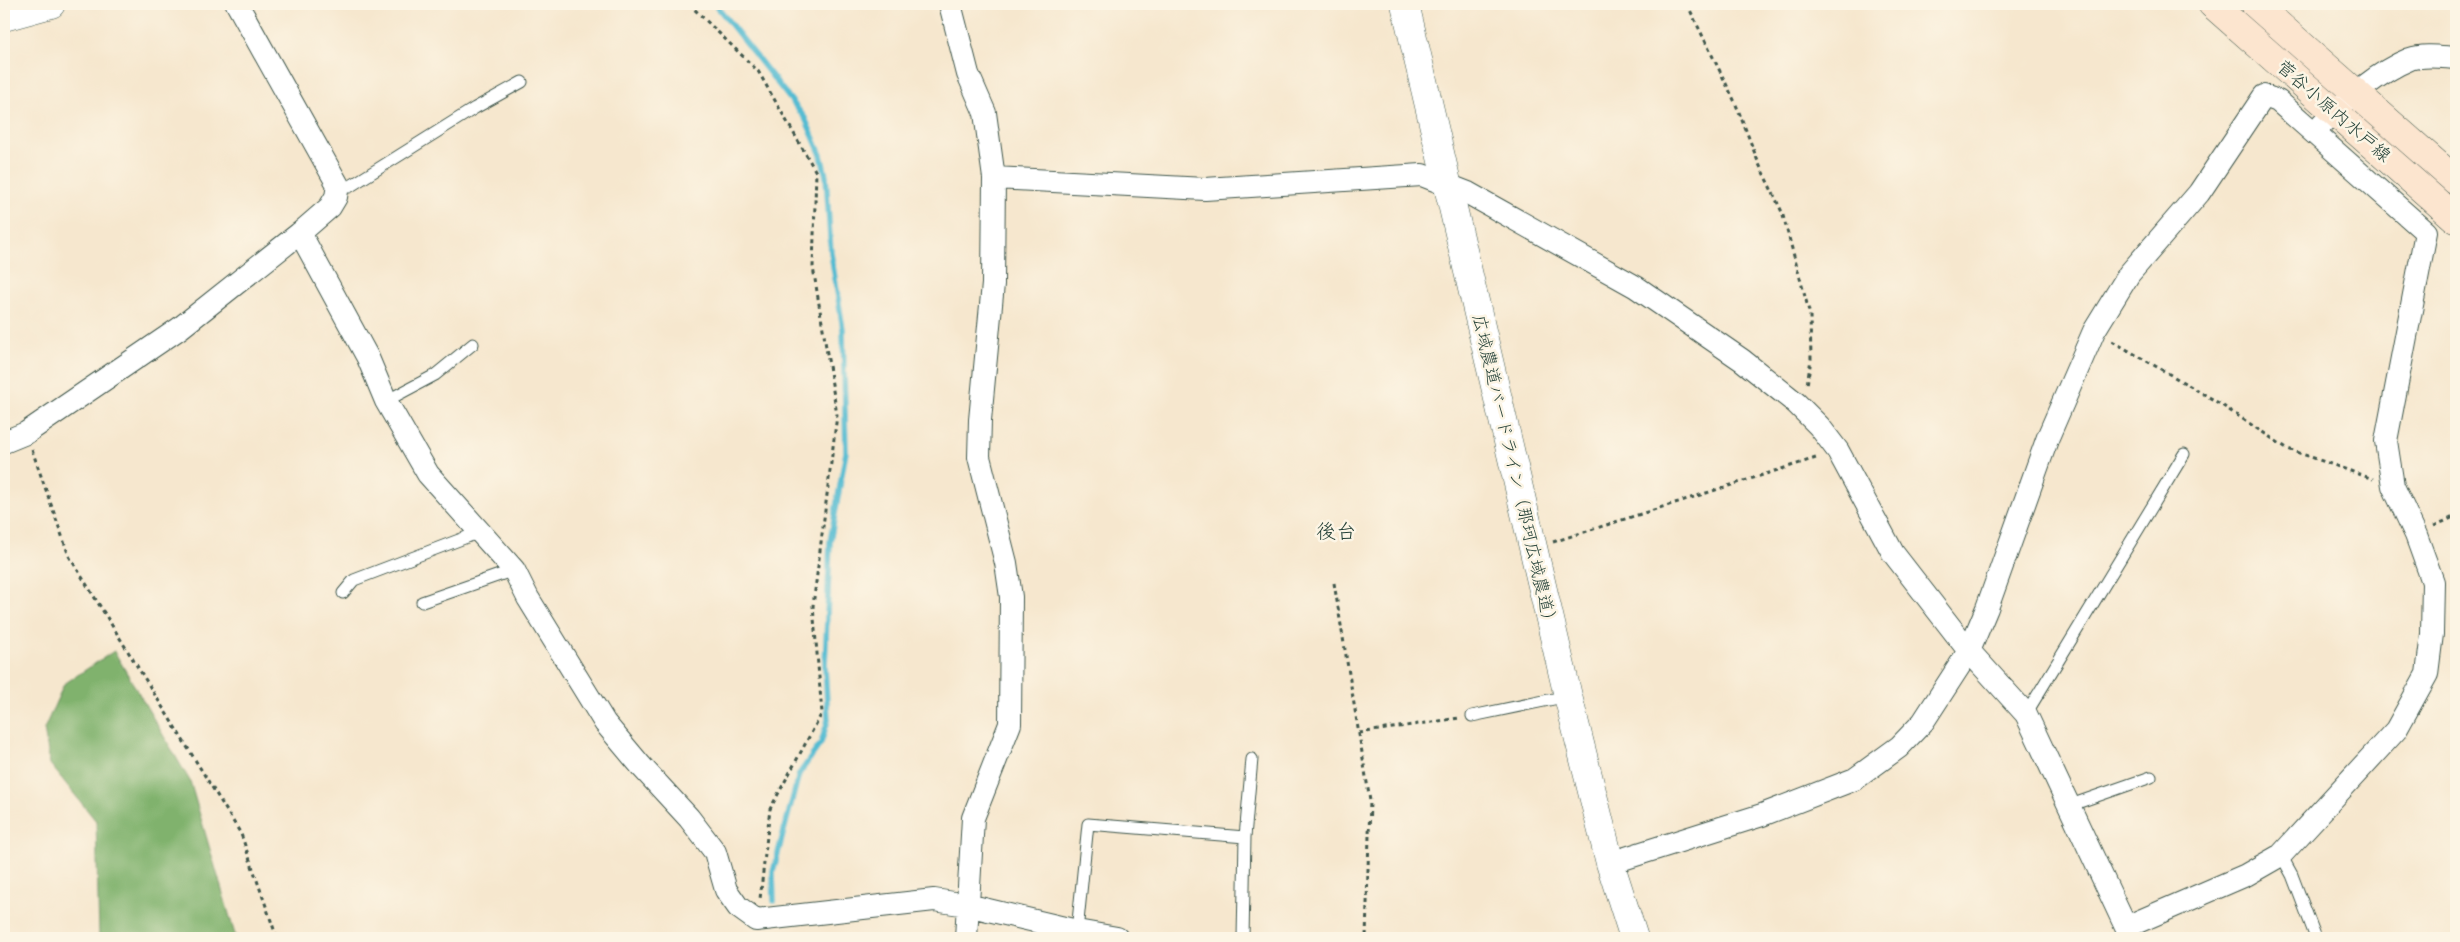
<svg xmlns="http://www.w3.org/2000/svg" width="2460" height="942" font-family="Itim,'Klee One',sans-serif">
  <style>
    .forest { fill: #80b26d; stroke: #507850 }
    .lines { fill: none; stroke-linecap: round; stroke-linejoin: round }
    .stream { stroke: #54bcd2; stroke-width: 5.5 }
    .service-casing { stroke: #3f564b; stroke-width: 13 }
    .minor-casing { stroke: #3f564b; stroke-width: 24 }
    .tertiary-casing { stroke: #3f564b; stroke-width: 29 }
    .secondary-casing { stroke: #3f564b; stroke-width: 29 }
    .path { stroke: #3f564b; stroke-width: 3; stroke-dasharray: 4 4; stroke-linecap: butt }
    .service { stroke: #fff; stroke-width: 11 }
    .minor { stroke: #fff; stroke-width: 22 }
    .tertiary { stroke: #fff; stroke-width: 28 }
    .secondary { stroke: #fce5cf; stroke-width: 28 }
    .labels { text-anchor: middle; stroke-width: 5; stroke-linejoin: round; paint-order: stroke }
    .street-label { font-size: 18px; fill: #1f3d34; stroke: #fcf5e5 }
    .quarter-label { font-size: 20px; fill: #1f3d34; stroke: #fcf5e5 }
  </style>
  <rect width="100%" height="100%" fill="#fcf5e5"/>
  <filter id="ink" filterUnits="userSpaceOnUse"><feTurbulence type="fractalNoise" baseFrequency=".02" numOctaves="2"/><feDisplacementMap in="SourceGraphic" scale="10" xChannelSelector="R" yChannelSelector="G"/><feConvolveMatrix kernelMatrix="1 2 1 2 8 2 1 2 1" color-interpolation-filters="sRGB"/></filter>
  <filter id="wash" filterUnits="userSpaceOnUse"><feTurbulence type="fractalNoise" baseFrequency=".0096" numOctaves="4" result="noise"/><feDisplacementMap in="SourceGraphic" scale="20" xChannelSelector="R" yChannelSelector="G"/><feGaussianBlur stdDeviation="1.12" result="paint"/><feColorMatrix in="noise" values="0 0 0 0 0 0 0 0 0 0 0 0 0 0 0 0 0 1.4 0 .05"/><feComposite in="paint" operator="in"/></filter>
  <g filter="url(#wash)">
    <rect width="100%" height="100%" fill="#f6e7ce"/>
    <path class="forest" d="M114,651L190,781L236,938H99L96,821L50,764L44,729L64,684Z"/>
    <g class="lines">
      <path class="stream" d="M715,4L805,118L821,155L826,176L831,253L843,329L846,452L830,542L825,667L828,720L821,743L799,774L773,872L774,901
        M775,935L776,938"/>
    </g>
  </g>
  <g filter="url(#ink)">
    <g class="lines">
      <defs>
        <path id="service" d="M338,185L349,187L475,108L522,82
          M386,401L435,375L473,344
          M343,593L354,580L480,532
          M422,602L514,570
          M2026,714L2184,454
          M1472,716L1568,696
          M2068,806L2151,777
          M2281,855L2292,875L2316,938
          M1077,931L1088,824L1245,837
          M1243,938L1245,837L1252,759"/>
        <path id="minor" d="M950,4L968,74L985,113L994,178L993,284L980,420L979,457L1006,563L1011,597L1010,724L973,818L966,938
          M2322,124C2344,101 2380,71 2410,59C2424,54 2441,57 2456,58
          M994,178L1205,189L1422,175L1468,193L1636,287L1742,360L1796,403L1819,426L1838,451L1893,553L1969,651L2026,714L2131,938
          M300,233L368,358L386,401L428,474L514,570L528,598L605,723L641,766L689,818L715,852L726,890L738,907L756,920L934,900L967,905L1077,931L1117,938
          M4,442L26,433L180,328L300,233L330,207L336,197L338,185L237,4
          M1610,863L1762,815L1855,779L1899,747L1923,722L1969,651L1987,608L2048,437L2094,331L2129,274L2199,193L2264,96L2278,101L2426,232L2386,441L2393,486L2416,535L2433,582L2432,634L2427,674L2396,730L2281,855L2246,875L2126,927"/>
        <path id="tertiary" d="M1405,4L1568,696L1610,863L1634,938
          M4,17L51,4"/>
        <path id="secondary" d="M2212,4L2456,219
          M2255,4L2456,181"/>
      </defs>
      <use href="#service" class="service-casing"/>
      <use href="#minor" class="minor-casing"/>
      <use href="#tertiary" class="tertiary-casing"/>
      <use href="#secondary" class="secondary-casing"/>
      <path class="path" d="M689,4L758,71L816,172L813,267L837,415L813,606L822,713L770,809L760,899
        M1687,4L1735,102L1759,164L1782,212L1810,315L1811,359L1807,385
        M2112,341L2214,400L2288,449L2373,479
        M32,450L69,556L241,834L277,938
        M2434,526L2456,516
        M1553,542L1819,457
        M1334,583L1370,801L1366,938
        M1359,733L1459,718"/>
      <use href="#service" class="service"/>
      <use href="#minor" class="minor"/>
      <use href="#tertiary" class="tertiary"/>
      <use href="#secondary" class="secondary"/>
    </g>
  </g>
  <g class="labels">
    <g class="street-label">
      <text transform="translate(2334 111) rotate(41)" y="6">菅谷小原内水戸線</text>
      <text transform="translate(1515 472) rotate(77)" y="6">広域農道バードライン（那珂広域農道）</text>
    </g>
    <g class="quarter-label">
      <text x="1336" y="538">後台</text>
    </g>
  </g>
  <rect width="2460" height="942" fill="none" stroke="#fcf5e5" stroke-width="20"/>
</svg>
